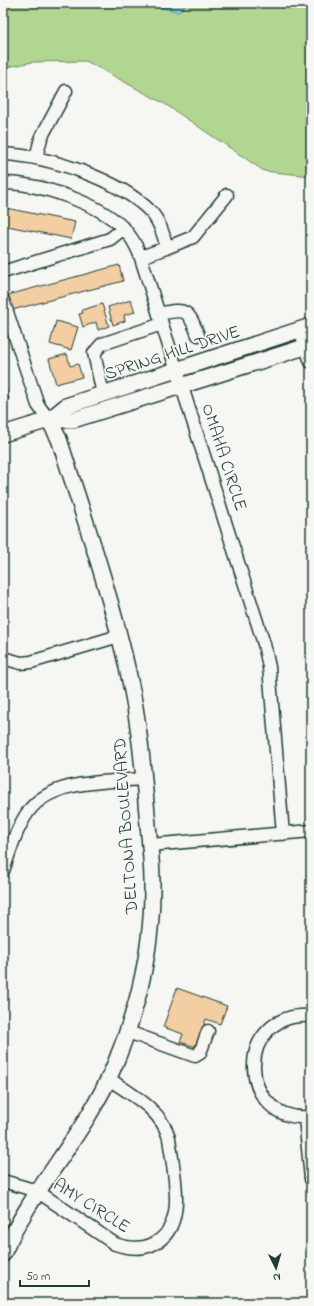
<svg xmlns="http://www.w3.org/2000/svg" width="314" height="1306" font-family="'Indie Flower',sans-serif">
  <style>
    .green { fill: #b1d691; stroke: #688a62 }
    .water { fill: #8ddbec; stroke: #619ca2 }
    .building { fill: #f3cea3; stroke: #1f3d34 }
    .lines { fill: none; stroke-linecap: round; stroke-linejoin: round }
    .minor-casing { stroke: #1f3d34; stroke-width: 15 }
    .major-casing { stroke: #1f3d34; stroke-width: 18 }
    .minor { stroke: #f6f6f2; stroke-width: 12 }
    .major { stroke: #f6f6f2; stroke-width: 15 }
    .labels { text-anchor: middle; stroke-width: 3.5; stroke-linejoin: round; paint-order: stroke }
    .street-label { font-size: 18px; fill: #1f3d34; stroke: #f6f6f2 }
  </style>
  <rect width="100%" height="100%" fill="#f6f6f2"/>
  <filter id="ink" filterUnits="userSpaceOnUse"><feTurbulence type="fractalNoise" baseFrequency=".025" numOctaves="2"/><feDisplacementMap in="SourceGraphic" scale="8" xChannelSelector="R" yChannelSelector="G"/><feConvolveMatrix kernelMatrix="1 2 1 2 8 2 1 2 1" color-interpolation-filters="sRGB"/></filter>
  <g filter="url(#ink)">
    <path class="green" d="M3,3H145L179,12L187,3H311V176L264,171L165,104L86,61L33,62L3,68Z"/>
    <path class="water" d="M145,3H187L179,12Z"/>
    <path class="building" d="M6,208L75,222L71,239L3,225Z
      M119,265L123,281L12,310L8,295Z
      M131,300L135,312L124,315L125,321L113,325L108,307Z
      M102,304L109,326L98,330L96,322L83,327L79,314L83,313L82,310Z
      M56,321L78,327L71,350L50,344Z
      M67,354L70,366L78,364L82,377L56,384L49,359Z
      M3,379L9,399L3,400Z
      M177,988L227,1006L220,1024L206,1019L196,1047L180,1042L183,1034L163,1027Z"/>
    <g class="lines">
      <defs>
        <path id="minor" d="M3,154C48,156 119,179 151,212C159,221 165,236 166,248L141,257
          M36,158L41,138L66,91
          M3,183C38,183 100,203 124,229C132,237 136,245 140,255L264,644L269,667L283,834
          M166,248L193,237L227,195
          M3,272L110,239L124,228
          M3,300L38,405L49,420
          M159,314C186,308 188,309 198,335
          M300,330L311,362
          M103,394L94,353L102,344L162,324
          M3,658L21,663L31,662L119,636
          M150,845L311,831
          M3,871C10,851 16,829 28,812C51,779 108,782 144,779
          M311,1016C233,1011 237,1124 311,1117
          M128,1032L195,1056L200,1053L208,1031
          M305,1118L311,1179
          M3,1181L37,1191L115,1244C127,1248 139,1250 151,1245C190,1229 173,1171 169,1138C161,1109 132,1095 109,1079"/>
        <path id="major" d="M49,420L66,406L311,326
          M3,434L49,420H73L311,345
          M3,1254C33,1186 87,1133 115,1064C139,1006 153,946 152,883C152,860 149,837 147,814C143,767 139,721 129,676C111,595 84,517 59,439L49,420"/>
      </defs>
      <use href="#minor" class="minor-casing"/>
      <use href="#major" class="major-casing"/>
      <use href="#minor" class="minor"/>
      <use href="#major" class="major"/>
    </g>
  </g>
  <g class="labels">
    <g class="street-label">
      <text transform="translate(172 352) rotate(-18)" y="6">SPRING HILL DRIVE</text>
      <text transform="translate(225 457) rotate(72)" y="6">OMAHA CIRCLE</text>
      <text transform="translate(125 826) rotate(-94)" y="6">DELTONA BOULEVARD</text>
      <text transform="translate(92 1205) rotate(32)" y="6">AMY CIRCLE</text>
    </g>
  </g>
  <rect width="314" height="1306" fill="none" stroke="#f6f6f2" stroke-width="16"/>
  <rect x="8" y="8" width="298" height="1290" fill="none" stroke="#1f3d34" stroke-width="1.5" filter="url(#ink)"/>
  <g transform="translate(276 1268) rotate(175)" stroke="#f6f6f2" stroke-width="3" paint-order="stroke">
  <path d="M0-3L7 15L0 10L-7 15Z" fill="#1f3d34"/>
  <text y="-6" font-size="11" font-weight="bold" text-anchor="middle" fill="#1f3d34">N</text>
  </g>
  <path d="M20 1280v6h69v-6" fill="none" stroke="#1f3d34" stroke-width="2"/>
  <text x="26" y="1280" font-size="12" fill="#1f3d34" stroke="#f6f6f2" stroke-width="3" paint-order="stroke">50 m</text>
</svg>
